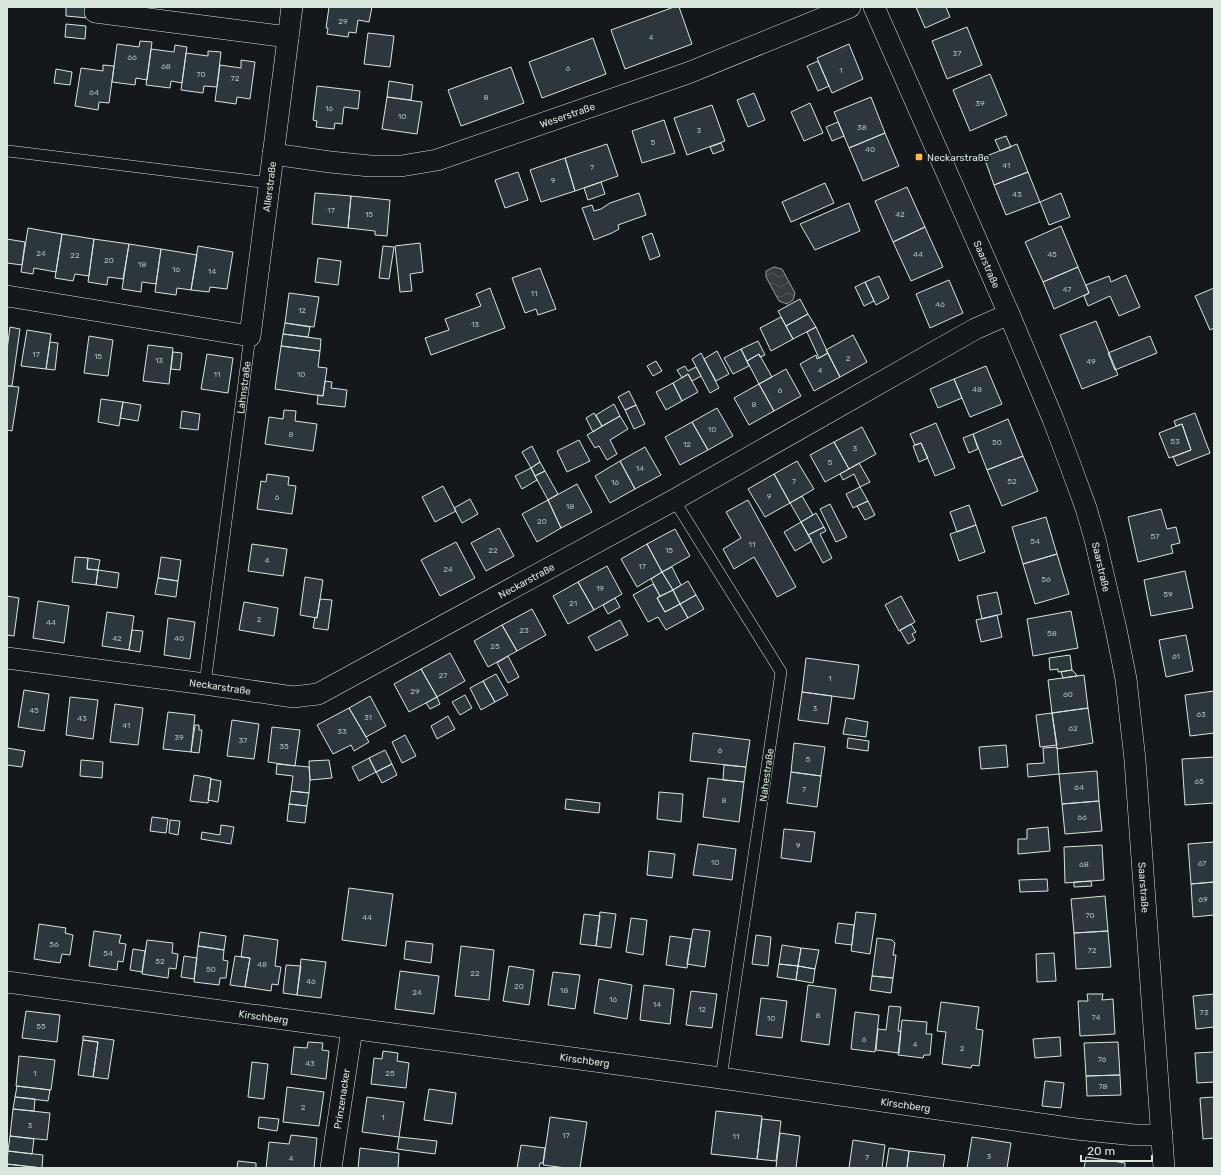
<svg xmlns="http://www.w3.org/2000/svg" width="1221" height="1175" font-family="Rubik,sans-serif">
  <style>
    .water { fill: url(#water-waves); stroke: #939e99 }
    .building { fill: #2c363c; stroke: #d8e6dc }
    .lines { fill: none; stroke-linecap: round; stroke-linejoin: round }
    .lane-casing { stroke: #d8e6dc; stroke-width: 12 }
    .street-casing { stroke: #d8e6dc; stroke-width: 22 }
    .lane { stroke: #14181c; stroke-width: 11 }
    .street { stroke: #14181c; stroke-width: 21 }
    .poi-dot { fill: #ffb74d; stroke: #14181c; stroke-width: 1.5 }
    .labels { text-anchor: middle; stroke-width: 3; stroke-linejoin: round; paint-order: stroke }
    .number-label { font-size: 8px; fill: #adbab4 }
    .street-label { font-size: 10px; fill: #d8e6dc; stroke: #14181c }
    .poi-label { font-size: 10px; fill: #d8e6dc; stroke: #14181c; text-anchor: start }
  </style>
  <defs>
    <pattern id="water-waves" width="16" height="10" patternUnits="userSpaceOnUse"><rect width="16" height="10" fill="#363b3e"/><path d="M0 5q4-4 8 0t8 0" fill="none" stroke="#525759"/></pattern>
  </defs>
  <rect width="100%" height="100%" fill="#14181c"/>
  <path class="water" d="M774,267L782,269L795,293L793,300L787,304L779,301L766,277V271Z"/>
  <path class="building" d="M63,7H90L88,18L66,16V7Z
    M329,7H372L369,22L358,20L356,33L349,32L348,37L327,34L328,28H326Z
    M674,7H679L692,44L625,69L611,30Z
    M916,7H946L950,17L925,28Z
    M66,24L86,26L85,39L65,37Z
    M967,27L982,65L947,79L932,41Z
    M368,33L394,36L390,67L364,64Z
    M593,38L606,74L542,98L529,62Z
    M140,41L152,42L147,80L136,78L135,85L112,82L117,44L139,47Z
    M849,44L863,79L832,93L817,58Z
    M175,45L187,47L182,83L171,81L170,88L146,85L151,49L174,52Z
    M208,51L221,52L217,87L204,86L203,93L181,90L186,53L208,56Z
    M241,60L255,62L250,99L237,97L236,104L215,101L220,65L241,68Z
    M818,61L829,86L818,91L807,66Z
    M103,65L114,66L109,103L99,102L98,110L75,106L81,68L103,71Z
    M511,67L524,103L461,126L448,90Z
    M56,69L72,72L70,85L54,83Z
    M990,74L1007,115L970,131L953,90Z
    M389,81L413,85L411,100L387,97Z
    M317,86L360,91L358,109L344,107L342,124L335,123L334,129L316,127L317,121L313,120Z
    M754,93L765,120L748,127L737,100Z
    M387,97L422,102L417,134L382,129Z
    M871,97L885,133L849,148L834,112Z
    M810,103L823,133L804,141L791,112Z
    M712,105L725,141L687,155L674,118Z
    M664,120L675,153L642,163L632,131Z
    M838,122L844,136L832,141L826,127Z
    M885,133L899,166L863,181L849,148Z
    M1006,136L1011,147L1000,151L995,140Z
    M721,143L724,150L713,154L710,147Z
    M607,144L618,176L575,191L565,158Z
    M1017,144L1028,172L994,185L984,157Z
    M565,158L575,191L541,202L530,170Z
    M518,172L528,200L505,208L495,180Z
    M1028,172L1040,202L1006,215L994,185Z
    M601,182L605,194L588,200L584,188Z
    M825,183L834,203L791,222L782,202Z
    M907,187L925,227L893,242L875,201Z
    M315,193L351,196L348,228L312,224Z
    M639,193L646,215L618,225L619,229L612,233L594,240L582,208L592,205L594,211L601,209L610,203Z
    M1061,193L1070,217L1049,225L1040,202Z
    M351,196L390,200L387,236L375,235V231L348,228Z
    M849,203L860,231L815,250L800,224Z
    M1061,226L1078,267L1043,282L1025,242Z
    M925,227L943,267L911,281L893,242Z
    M28,228L62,234L56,272L34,268L33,274L21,272Z
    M652,233L660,256L650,260L642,237Z
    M62,234L94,239L89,276L75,274L73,281L55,278Z
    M7,239L25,242L22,265L7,263Z
    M94,239L129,244L123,279L108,277L107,285L88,282Z
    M420,243L423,272L410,274L412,291L400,292L395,246Z
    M129,244L161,249L156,284L142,282L141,292L122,289Z
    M198,246L233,252L227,289L210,287L209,292L191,290Z
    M383,246L394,247L389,279L379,278Z
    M161,249L197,255L191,290L177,288L176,295L155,292Z
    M318,258L341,261L338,285L315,282Z
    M1078,267L1089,293L1054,309L1043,282Z
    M540,268L556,309L538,315L536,309L525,313L512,278Z
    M1126,275L1140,307L1119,316L1110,296L1088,306L1084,296L1089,293L1086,285L1109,276L1111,282Z
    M879,276L889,298L876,305L865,282Z
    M949,280L963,313L930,328L916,294Z
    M865,282L874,301L864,306L855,287Z
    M490,288L505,328L431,355L425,338L449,330L445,319L481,306L476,294Z
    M1214,288V328L1210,330L1195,296Z
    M289,293L319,297L314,327L285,323Z
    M800,299L808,314L786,326L778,311Z
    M808,314L816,327L793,339L786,326Z
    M781,317L793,339L771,351L760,328Z
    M1096,321L1118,375L1082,389L1060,335Z
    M285,323L310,327L308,337L283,334Z
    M10,327L20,329L12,386H7V350Z
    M816,327L828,353L819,358L807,332Z
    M27,330L51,334L46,369L21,366Z
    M283,334L321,339L320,351L281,346Z
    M853,335L867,362L840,377L826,350Z
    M89,336L113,340L108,376L84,373Z
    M1150,336L1157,353L1115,370L1108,353Z
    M758,341L765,355L760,357L759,354L747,361L741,349Z
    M50,342L58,343L55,370L46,369Z
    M148,345L173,348L169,384L143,381Z
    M281,346L320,351L318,367L327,368L323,396L275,389Z
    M741,349L749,366L733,374L724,358Z
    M717,351L729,374L716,381L704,359Z
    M173,352L182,353L180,370L171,369Z
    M701,353L719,388L710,393L692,359Z
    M828,353L840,377L814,391L800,364L816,355L817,359Z
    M207,354L233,358L228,393L201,389Z
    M759,354L772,377L759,384L747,361Z
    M656,361L662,371L653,376L647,366Z
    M685,366L688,371L696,367L701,376L692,381L688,374L682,378L677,370Z
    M986,366L1002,404L970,417L954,379Z
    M786,369L801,396L774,411L759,384Z
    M688,374L698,392L682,401L673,383Z
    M954,379L962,398L938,408L930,389Z
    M325,381L332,382L331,388L347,390L345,407L317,404L318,395L323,396Z
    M673,383L682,401L666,410L656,392Z
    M759,384L774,411L749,425L734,398Z
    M7,386L19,387L12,431L7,430Z
    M629,391L636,405L625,410L618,397Z
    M101,399L123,402L119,426L98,422Z
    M123,402L141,405L138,421L120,418Z
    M614,404L620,416L602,426L596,415Z
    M636,405L645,424L634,429L625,410Z
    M717,408L733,436L708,450L692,422Z
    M284,410L296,411L295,421L317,424L313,451L265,444L269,417L283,419Z
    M182,411L200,414L198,430L180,428Z
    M594,413L602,426L593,432L586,418Z
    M1195,413L1210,453L1177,466L1173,457L1191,450L1182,424L1176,426L1174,421Z
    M620,416L628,429L610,440L617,454L607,460L599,446L595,448L587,435Z
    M1008,419L1023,456L987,470L973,434Z
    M692,422L708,450L680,465L665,437Z
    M936,423L955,468L935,476L921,443L915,445L910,434Z
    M1182,424L1191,450L1169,458L1159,433Z
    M862,427L876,454L849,469L834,442Z
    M973,434L978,449L969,453L963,438Z
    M579,440L590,461L567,472L557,451Z
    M834,442L849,469L825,482L810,455Z
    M921,443L928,458L919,462L913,446Z
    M532,446L540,462L531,468L522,452Z
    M645,447L661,475L635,489L620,461Z
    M1023,456L1038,491L1002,506L987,470Z
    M620,461L635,489L610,503L595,476Z
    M797,461L814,489L790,503L774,474Z
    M540,462L545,471L535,476L531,468Z
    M859,463L870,482L860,487L854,474L843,480L840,474Z
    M531,468L537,480L522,489L515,476Z
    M545,471L558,494L548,500L535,476Z
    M267,474L289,477L288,485L296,486L292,514L257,509L261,481L266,482Z
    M774,474L790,503L765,517L748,489Z
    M577,484L592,512L561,528L548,500Z
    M443,486L456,511L435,522L422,497Z
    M860,487L868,501L853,508L846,494Z
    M802,496L813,515L801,522L790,503Z
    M470,499L478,514L462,523L454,508Z
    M548,500L561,528L537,542L522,514Z
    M748,500L796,587L777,597L754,557L734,569L723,549L741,538L726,512Z
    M868,501L875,515L865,520L857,506Z
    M830,504L847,537L836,542L820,509Z
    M969,505L976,525L957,532L950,512Z
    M1161,509L1167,529L1176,527L1180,543L1171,545L1173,553L1138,562L1128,517Z
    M816,513L824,527L808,535L801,522Z
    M1046,517L1057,554L1023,564L1012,527Z
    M801,522L812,541L795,551L784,532Z
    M976,525L985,552L959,561L950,534Z
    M824,527L826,531L820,534L832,558L823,563L808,535Z
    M499,528L514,556L486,571L471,543Z
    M675,529L690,556L662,572L647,544Z
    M456,542L475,578L440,596L421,560Z
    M252,544L287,549L283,576L248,571Z
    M647,544L662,572L637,587L621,559Z
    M1057,554L1069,594L1035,604L1023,564Z
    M75,557L88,558L87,569L98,570L96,585L72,582Z
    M161,557L181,560L178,581L158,578Z
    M88,558L100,560L98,570L87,569Z
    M607,566L622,594L594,610L578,582Z
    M672,567L681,585L673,590L662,572Z
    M98,570L119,573L117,588L96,585Z
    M1185,571L1193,608L1151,616L1144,580Z
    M662,572L673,590L660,596L651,579Z
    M305,577L323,580L317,618L300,615Z
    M158,578L178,581L176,597L155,594Z
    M688,581L696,595L680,604L673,590Z
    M578,582L594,610L568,624L553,596Z
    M653,584L660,596L657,598L665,612L680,604L688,618L666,630L658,617L648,622L633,595Z
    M673,590L680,604L665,612L657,598Z
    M997,592L1002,614L982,619L977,596Z
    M696,595L704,609L688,618L680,604Z
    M7,596L19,598L14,636L7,635Z
    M901,596L915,622L899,631L885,605Z
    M615,598L620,607L608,614L603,605Z
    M320,599L332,600L328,630L313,628L315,617L317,618Z
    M38,601L69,606L64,643L33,638Z
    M244,602L278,608L274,636L239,630Z
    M532,609L546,635L517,651L502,625Z
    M1071,611L1078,648L1033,656L1027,619Z
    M107,612L134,616L129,650L102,646Z
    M997,615L1002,637L981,642L976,620Z
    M168,618L195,622L190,659L164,655Z
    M620,620L628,635L596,651L588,637Z
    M911,624L916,632L912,634L915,640L908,644L900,630Z
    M502,625L517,651L488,667L474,641Z
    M132,630L143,631L140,652L129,650Z
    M1186,635L1193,671L1166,677L1159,640Z
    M450,653L465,681L437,697L421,669Z
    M1070,655L1072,670L1058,672V669L1050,670L1049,658Z
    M508,656L519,677L508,683L497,663Z
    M806,658L859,665L854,699L802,692Z
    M421,669L437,697L409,712L394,684Z
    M1072,670L1076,674L1077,676L1063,678L1061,672Z
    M496,674L508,695L495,702L483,681Z
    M1084,675L1088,708L1052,713L1048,680Z
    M483,681L495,702L481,710L470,688Z
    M24,690L49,694L44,731L18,727Z
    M1214,691V733L1190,736L1185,695Z
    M802,692L832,696L828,724L798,720Z
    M465,695L472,708L460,715L452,702Z
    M370,696L386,726L366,737L349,708Z
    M70,697L98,700L93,739L66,735Z
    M437,697L440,704L430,709L426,703Z
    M115,704L143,708L138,745L110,742Z
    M349,708L369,742L354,751L351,745L333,754L317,725Z
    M1088,708L1093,743L1057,749L1052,713Z
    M168,712L195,715L191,752L163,749Z
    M1052,713L1057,745L1040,747L1036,715Z
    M448,716L455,729L437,739L431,726Z
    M846,718L868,722L866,737L843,734Z
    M232,720L259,724L254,759L227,756Z
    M195,725H199V730H202L199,753L191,752Z
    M272,727L300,730L295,766L268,762Z
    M693,733L750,740L746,767L690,761Z
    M405,735L416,756L402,763L392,742Z
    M848,738L869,741L868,751L847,748Z
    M794,743L825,747L821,776L791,772Z
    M1006,745L1008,767L981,769L979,747Z
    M1057,747L1059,774L1028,777L1027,764L1044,763L1043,748Z
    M7,748L25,751L22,767L7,765Z
    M385,750L392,764L376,772L369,758Z
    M1214,757V803L1185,805L1182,759Z
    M369,758L376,772L359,781L352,767Z
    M81,760L103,762L102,778L80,776Z
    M329,760L332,778L310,780L309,761Z
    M277,764L309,767L310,780L309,793L291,791L293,776L276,774Z
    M392,764L397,775L382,783L376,772Z
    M724,765L746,767L744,782L723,780Z
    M1097,771L1099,801L1062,804L1059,774Z
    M791,772L821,776L817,807L787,803Z
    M194,775L211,778L208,803L190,801Z
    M708,778L744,782L739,822L703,817Z
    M211,779L221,781L218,802L208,800Z
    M291,791L309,793L307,806L289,804Z
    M659,792L683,794L681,822L657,819Z
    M566,799L600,803L599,813L565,809Z
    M1099,801L1102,831L1065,834L1062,804Z
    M289,804L307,806L305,823L287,821Z
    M152,817L168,819L166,833L150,831Z
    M170,820L180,821L178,835L169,833Z
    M221,825L234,827L231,844L201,839L202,832L220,835Z
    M1048,827L1050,851L1018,854V839H1027V829Z
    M784,829L815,832L811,862L781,858Z
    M1214,842V882L1191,884L1188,844Z
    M698,844L736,849L732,880L693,875Z
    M1102,845L1104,880L1065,883L1064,847Z
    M649,851L675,854L672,878L647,875Z
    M1047,879L1048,891L1020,892L1019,880Z
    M1091,881L1092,886L1074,887V882Z
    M1214,882V915L1193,917L1191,884Z
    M349,888L393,894L386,946L342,940Z
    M1105,896L1108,931L1074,933L1071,899Z
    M600,912L616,914L611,948L596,946Z
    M856,912L876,914L870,954L851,951Z
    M584,914L600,916L596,946L580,944Z
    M631,918L647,920L643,955L626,952Z
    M838,923L854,925L852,945L835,943Z
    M39,924L66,928L65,933L73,935L70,955L62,954L60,963L34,959Z
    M693,929L710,931L705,967L687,964Z
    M94,931L121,935L119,943L126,944L123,962L118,961L117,970L89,966Z
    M1108,931L1111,967L1076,969L1074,933Z
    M200,932L226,936L224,950L198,946Z
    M244,935L278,940L275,966L281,967L278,985L272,984L271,991L245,987L250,958L241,957Z
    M756,935L771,937L768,966L752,964Z
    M670,936L691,939L687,968L666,965Z
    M877,938L892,940L895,943L893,955H896L893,978L872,976Z
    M147,940L173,943L172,953L178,954L176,969L169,968L168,978L142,974Z
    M406,941L433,944L431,963L404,959Z
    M782,945L801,948L798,966L779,964Z
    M198,946L224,950L223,960L228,961L226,978H220L219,985L194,982Z
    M461,946L494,950L489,1000L455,996Z
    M801,948L819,950L815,969L798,966Z
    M133,949L145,951L142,972L130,970Z
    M1054,953L1056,981L1037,982L1036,954Z
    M184,956L197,958L194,979L181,977Z
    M235,956L250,958L245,987L230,985Z
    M301,959L326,962L321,998L297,995Z
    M779,964L798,966L796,980L777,977Z
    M286,965L301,966L297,995L283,993Z
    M509,966L534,970L529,1005L503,1001Z
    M798,966L815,969L813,983L796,980Z
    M400,971L439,976L434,1014L395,1009Z
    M553,972L580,975L575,1009L548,1005Z
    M872,976L893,978L891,993L870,990Z
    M599,979L632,985L627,1019L594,1013Z
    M644,985L674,989L670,1024L640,1020Z
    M808,985L836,989L829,1045L801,1041Z
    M691,991L717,994L712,1028L686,1025Z
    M1087,994H1103L1102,1000L1113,999L1115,1034L1080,1036L1078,1001H1088Z
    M1214,994V1027L1196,1029L1193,996Z
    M761,998L787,1001L782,1038L756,1035Z
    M941,1002L979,1007L976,1029L983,1030L979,1066L972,1065L971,1068L942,1064L946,1032L937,1031Z
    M889,1006L901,1007L898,1031H901L899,1053L876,1050L878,1029L886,1030Z
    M26,1011L60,1015L57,1042L22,1038Z
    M855,1012L879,1015L875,1052L851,1049Z
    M902,1020L927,1022L926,1034H932L930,1055H924L923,1058L898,1055Z
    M83,1036L114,1040L108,1079L93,1077L98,1042L83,1040Z
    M1060,1037L1061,1056L1035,1058L1033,1039Z
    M83,1040L98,1042L93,1077L78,1075Z
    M308,1042L323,1043L322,1050L329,1051L326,1079L291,1074L294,1047L307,1048Z
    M1118,1042L1120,1075L1086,1076L1084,1043Z
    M383,1051L398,1053L397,1061L409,1063L406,1088L371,1084L374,1058L382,1059Z
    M1214,1052V1082L1197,1083L1195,1053Z
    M19,1056L55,1060L51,1090L16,1086Z
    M252,1062L268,1064L264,1099L248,1097Z
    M1120,1075L1121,1095L1087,1096L1086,1076Z
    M1045,1081L1064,1083L1061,1108L1042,1106Z
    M17,1086L50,1090L48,1101L15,1097Z
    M287,1087L324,1092L319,1126L283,1122Z
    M429,1089L456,1093L452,1124L424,1120Z
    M15,1097L35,1099L34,1111L13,1109Z
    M367,1097L404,1102L399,1137L362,1132Z
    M1214,1097V1138L1203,1139L1200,1098Z
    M13,1109L50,1113L47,1140L10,1136Z
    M716,1111L762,1116L757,1159L711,1154Z
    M259,1117L279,1119L277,1131L258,1128Z
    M550,1117L587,1122L580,1168H566L543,1165Z
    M762,1119L781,1121L776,1161L757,1159Z
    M780,1133L800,1136L796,1168H776Z
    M291,1135L317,1138L314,1168H266L269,1142L289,1144Z
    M10,1136L34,1139L32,1154L8,1151Z
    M399,1137L437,1141L435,1154L397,1149Z
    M972,1137L1011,1143L1007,1168H967Z
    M853,1140L885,1145L882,1168H849Z
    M521,1145L545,1148L543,1163H540L539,1168H517Z
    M360,1148L399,1153L398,1168H358Z
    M889,1148L909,1151L907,1168H886Z
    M8,1151L43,1155L42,1168L7,1164Z
    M909,1151L945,1155L943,1168H907Z
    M1086,1157L1125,1163V1168H1084Z
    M238,1161L256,1163V1168H237Z
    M7,1164L42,1168H7Z"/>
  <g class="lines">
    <defs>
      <g id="lane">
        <path d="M8,151L269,183"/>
        <path d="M674,500L781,672L721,1078"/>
        <path id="s1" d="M205,684L250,336"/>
      </g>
      <g id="street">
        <path id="s2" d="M874,7L1009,314L1053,419L1071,467L1086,508L1095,539L1116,629L1126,679L1135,760L1164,1168"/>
        <path d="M95,12L288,37"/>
        <path id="s3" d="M273,154L330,162L370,166H401L437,160L688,73L850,7"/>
        <path id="s4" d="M7,296L250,336L292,7"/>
        <path id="s5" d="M7,658L205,684L293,697L318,694L674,500L975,329L1009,314"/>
        <path id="s6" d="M7,982L721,1078L1076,1129L1135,1135H1162"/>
        <path id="s7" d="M331,1168L352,1029"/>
      </g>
    </defs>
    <use href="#lane" class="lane-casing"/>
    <use href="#street" class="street-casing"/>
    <use href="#lane" class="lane"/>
    <use href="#street" class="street"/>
  </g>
  <rect class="poi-dot" x="915" y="153" width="8" height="8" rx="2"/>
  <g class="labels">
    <g class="number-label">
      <text x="343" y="24">29</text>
      <text x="651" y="40">4</text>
      <text x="957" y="56">37</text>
      <text x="132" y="60">66</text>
      <text x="166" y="69">68</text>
      <text x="568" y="71">6</text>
      <text x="841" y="73">1</text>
      <text x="201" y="77">70</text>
      <text x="235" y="81">72</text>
      <text x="94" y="95">64</text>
      <text x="486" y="100">8</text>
      <text x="980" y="106">39</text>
      <text x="329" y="111">16</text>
      <text x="402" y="119">10</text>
      <text x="862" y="130">38</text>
      <text x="699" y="133">3</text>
      <text x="653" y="145">5</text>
      <text x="870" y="152">40</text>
      <text x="1006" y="168">41</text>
      <text x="592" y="170">7</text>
      <text x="553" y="183">9</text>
      <text x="1017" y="197">43</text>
      <text x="331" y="213">17</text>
      <text x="369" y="217">15</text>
      <text x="900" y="217">42</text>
      <text x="41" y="256">24</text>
      <text x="918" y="257">44</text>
      <text x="1052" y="257">45</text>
      <text x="75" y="258">22</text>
      <text x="109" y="263">20</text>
      <text x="142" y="267">18</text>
      <text x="176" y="272">16</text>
      <text x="212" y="274">14</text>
      <text x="1067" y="292">47</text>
      <text x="534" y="296">11</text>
      <text x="940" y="307">46</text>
      <text x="302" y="313">12</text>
      <text x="475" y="327">13</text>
      <text x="36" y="357">17</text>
      <text x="98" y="359">15</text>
      <text x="848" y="361">2</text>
      <text x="159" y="363">13</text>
      <text x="1091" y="364">49</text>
      <text x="820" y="373">4</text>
      <text x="217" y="377">11</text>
      <text x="301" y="377">10</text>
      <text x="977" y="392">48</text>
      <text x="780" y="393">6</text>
      <text x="754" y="407">8</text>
      <text x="712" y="432">10</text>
      <text x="291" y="437">8</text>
      <text x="1175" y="444">53</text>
      <text x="997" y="445">50</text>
      <text x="687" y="447">12</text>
      <text x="855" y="451">3</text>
      <text x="830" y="465">5</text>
      <text x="640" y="471">14</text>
      <text x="794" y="484">7</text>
      <text x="1012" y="484">52</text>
      <text x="615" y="485">16</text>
      <text x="769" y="499">9</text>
      <text x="277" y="500">6</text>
      <text x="570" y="509">18</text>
      <text x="542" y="524">20</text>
      <text x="1155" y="539">57</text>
      <text x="1035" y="544">54</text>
      <text x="752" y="547">11</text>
      <text x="493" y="553">22</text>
      <text x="669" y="553">15</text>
      <text x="267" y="563">4</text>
      <text x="642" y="569">17</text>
      <text x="448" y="572">24</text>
      <text x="1046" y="582">56</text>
      <text x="600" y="591">19</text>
      <text x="1168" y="597">59</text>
      <text x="573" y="606">21</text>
      <text x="259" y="622">2</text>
      <text x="51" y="625">44</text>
      <text x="524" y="633">23</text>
      <text x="1052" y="636">58</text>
      <text x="117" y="641">42</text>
      <text x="179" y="641">40</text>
      <text x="495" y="649">25</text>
      <text x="1176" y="659">61</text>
      <text x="443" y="678">27</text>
      <text x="830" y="681">1</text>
      <text x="415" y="694">29</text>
      <text x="1068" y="697">60</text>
      <text x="815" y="711">3</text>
      <text x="34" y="713">45</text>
      <text x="1201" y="717">63</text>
      <text x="368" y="720">31</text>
      <text x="82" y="721">43</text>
      <text x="126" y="728">41</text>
      <text x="1073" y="731">62</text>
      <text x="342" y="734">33</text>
      <text x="179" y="740">39</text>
      <text x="243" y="743">37</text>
      <text x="284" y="749">35</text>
      <text x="720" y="753">6</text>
      <text x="808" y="762">5</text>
      <text x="1199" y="784">65</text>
      <text x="1079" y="790">64</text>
      <text x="804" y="792">7</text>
      <text x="724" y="803">8</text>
      <text x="1082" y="820">66</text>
      <text x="798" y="848">9</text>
      <text x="715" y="865">10</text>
      <text x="1202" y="866">67</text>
      <text x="1084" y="867">68</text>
      <text x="1203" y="902">69</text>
      <text x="1090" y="918">70</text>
      <text x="367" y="920">44</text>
      <text x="54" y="947">56</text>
      <text x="1092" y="953">72</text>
      <text x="108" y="956">54</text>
      <text x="160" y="964">52</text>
      <text x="262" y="967">48</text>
      <text x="211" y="972">50</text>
      <text x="475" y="976">22</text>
      <text x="311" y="984">46</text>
      <text x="519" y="989">20</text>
      <text x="564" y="993">18</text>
      <text x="417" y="995">24</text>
      <text x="613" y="1002">16</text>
      <text x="657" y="1007">14</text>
      <text x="702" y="1012">12</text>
      <text x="1204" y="1015">73</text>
      <text x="818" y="1018">8</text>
      <text x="1096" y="1020">74</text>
      <text x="771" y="1021">10</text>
      <text x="41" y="1029">55</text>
      <text x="864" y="1042">6</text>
      <text x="915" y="1047">4</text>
      <text x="962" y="1051">2</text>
      <text x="1102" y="1062">76</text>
      <text x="310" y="1066">43</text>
      <text x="35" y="1076">1</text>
      <text x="390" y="1076">25</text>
      <text x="1103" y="1089">78</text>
      <text x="303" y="1110">2</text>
      <text x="383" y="1120">1</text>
      <text x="30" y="1128">3</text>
      <text x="566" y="1138">17</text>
      <text x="736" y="1139">11</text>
      <text x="989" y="1159">3</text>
      <text x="867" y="1160">7</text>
      <text x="291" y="1161">4</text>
    </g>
    <g class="street-label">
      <text dy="4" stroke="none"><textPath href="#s3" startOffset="303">Weserstraße</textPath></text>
      <text dy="4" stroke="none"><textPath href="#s4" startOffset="397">Allerstraße</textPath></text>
      <text dy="4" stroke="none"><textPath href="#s2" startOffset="281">Saarstraße</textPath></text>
      <text dy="4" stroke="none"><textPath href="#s1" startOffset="299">Lahnstraße</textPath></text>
      <text dy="4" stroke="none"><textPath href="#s2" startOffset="605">Saarstraße</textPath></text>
      <text dy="4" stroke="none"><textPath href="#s5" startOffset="551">Neckarstraße</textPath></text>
      <text dy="4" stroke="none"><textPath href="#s5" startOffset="215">Neckarstraße</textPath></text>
      <text transform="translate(766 775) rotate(-82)" y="4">Nahestraße</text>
      <text dy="4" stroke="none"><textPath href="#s2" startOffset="929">Saarstraße</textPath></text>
      <text dy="4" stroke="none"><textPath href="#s6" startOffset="259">Kirschberg</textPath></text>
      <text dy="4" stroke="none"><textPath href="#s6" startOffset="583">Kirschberg</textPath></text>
      <text dy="4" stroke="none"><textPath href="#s7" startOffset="70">Prinzenacker</textPath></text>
      <text dy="4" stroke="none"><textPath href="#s6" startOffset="907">Kirschberg</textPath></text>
    </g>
    <g class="poi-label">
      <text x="927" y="161">Neckarstraße</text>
    </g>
  </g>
  <rect width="1221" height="1175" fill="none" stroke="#d8e6dc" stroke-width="16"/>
  <path d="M1081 1155v6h71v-6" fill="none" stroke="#d8e6dc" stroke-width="2"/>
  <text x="1087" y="1155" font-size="12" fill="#d8e6dc" stroke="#14181c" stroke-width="3" paint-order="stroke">20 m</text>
</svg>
